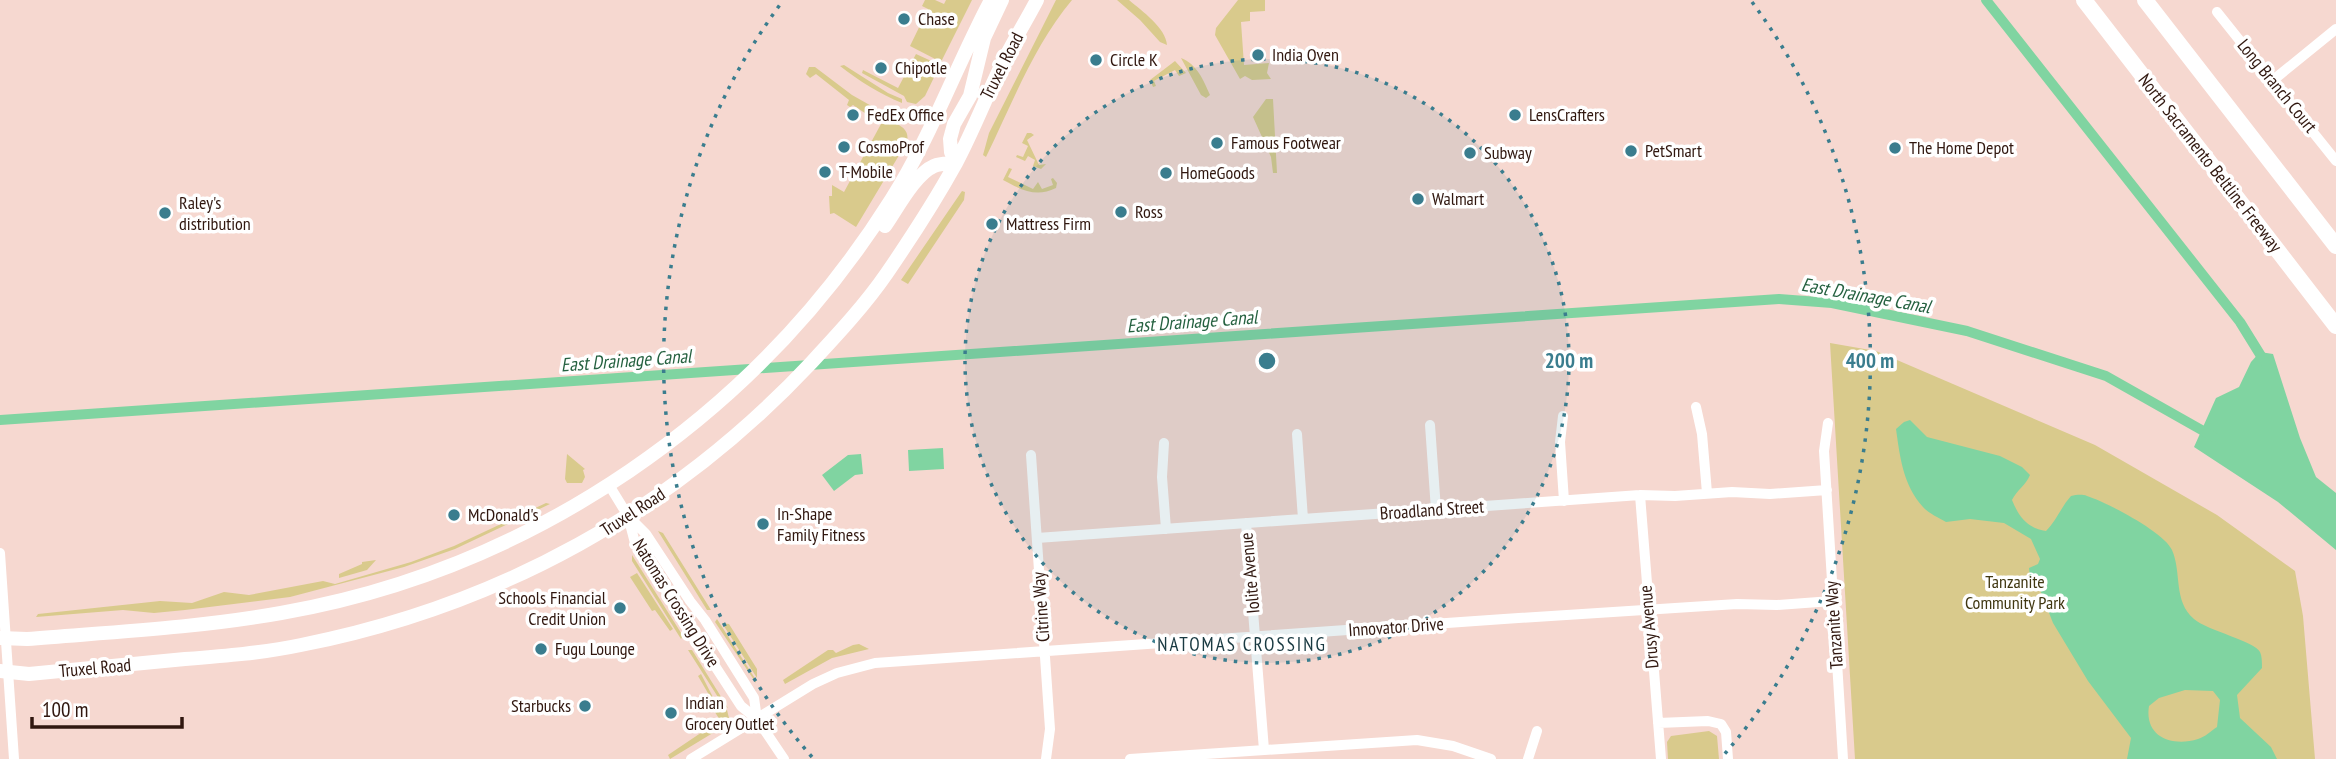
<svg xmlns="http://www.w3.org/2000/svg" width="2336" height="759" font-family="'PT Sans Narrow',sans-serif">
  <style>
    .green { fill: #d9ca8c }
    .water { fill: #80d4a1; fill-rule: evenodd }
    .lines { fill: none; stroke-linecap: round; stroke-linejoin: round }
    .canal { stroke: #80d4a1; stroke-width: 10 }
    .minor { stroke: #fff; stroke-width: 10 }
    .major { stroke: #fff; stroke-width: 14 }
    .highway { stroke: #fff; stroke-width: 16 }
    .ring { fill: none; stroke: #3a7d8e; stroke-width: 3.5; stroke-dasharray: 3.5 7 }
    .poi-dot { fill: #3a7d8e; stroke: #fff; stroke-width: 2.5 }
    .labels { text-anchor: middle; stroke-width: 7; stroke-linejoin: round; paint-order: stroke }
    .poi-label { font-size: 18px; fill: #30170f; stroke: #fff; text-anchor: start }
    .street-label { font-size: 18px; fill: #30170f; stroke: #fff }
    .park-label { font-size: 18px; fill: #403711; stroke: #fff }
    .water-label { font-size: 19px; font-style: italic; fill: #256140; stroke: #fff }
    .neighbourhood-label { font-size: 19px; letter-spacing: 2px; fill: #193941; stroke: #fff }
    .centre { fill: #3a7d8e; stroke: #fff; stroke-width: 3.5 }
    .ring-label { font-size: 21px; text-anchor: middle; font-weight: bold; fill: #3a7d8e; stroke: #fff; stroke-width: 7; stroke-linejoin: round; paint-order: stroke }
  </style>
  <rect width="100%" height="100%" fill="#f6d8d0"/>
  <path class="green" d="M925,0H935L944,4L946,0H972L941,62L910,46L928,9L922,6Z
    M1056,0H1072C1034,45 1012,104 986,157L983,155L989,133Z
    M1117,0H1129C1142,11 1166,28 1167,45L1160,42L1140,20Z
    M1238,0H1265V11L1250,12V21L1241,22L1244,65L1269,63L1267,73L1271,79L1252,80L1245,76L1240,79L1215,35L1216,28Z
    M916,54L940,65L925,96L916,104L907,102L904,96L862,73L863,70L898,88Z
    M1181,58C1197,64 1204,81 1210,95L1206,98L1201,95Z
    M1175,61L1186,73L1179,76L1175,70L1154,81L1156,86L1153,87L1150,80Z
    M844,65L888,93L902,99V103C880,94 859,81 840,66Z
    M809,67H815L852,95L898,121L897,124C905,128 909,133 907,142L856,227L834,213L830,214L829,196H832V185L844,192L881,124L853,105L850,107L847,105L849,100L816,74L810,78L806,74Z
    M1266,99H1273L1277,173H1273L1271,157L1253,117Z
    M1027,133H1031L1034,135L1027,140L1039,165L1046,164L1041,169L1033,166L1035,160L1028,156L1025,161L1016,157L1017,155L1023,157L1028,146L1022,143Z
    M1009,168L1012,169L1008,177L1033,189L1038,182L1042,189L1053,185L1051,179L1053,178L1057,183L1056,188C1036,198 1022,190 1003,180Z
    M962,191L965,192L964,200L908,284L901,280Z
    M1830,343L1876,351L2095,445L2217,515L2295,571L2303,616L2315,759H1855Z
    M567,454L585,469L583,470L585,477L582,483H567L565,479Z
    M546,503L550,504L455,549L404,567L290,597L185,610L154,613L123,610L36,617L38,614L160,601L192,603L224,592L249,595L323,581L335,584L411,562L454,546Z
    M658,531L663,533L711,610H707Z
    M632,555L683,636L681,639L632,561Z
    M376,560L367,570L339,578V574L362,564V562Z
    M637,573L673,629L670,631L655,610L652,611L630,577Z
    M717,619L756,680V683L715,622Z
    M722,623L729,624L757,669V678Z
    M859,644L869,649L832,658L785,684L783,680L828,650H833L836,653L853,645Z
    M688,650H692L728,708L723,705Z
    M701,674L717,705L727,710L729,718L726,725L670,759L668,755L720,720L709,703L712,700L698,676Z
    M1709,731L1717,736L1719,759H1668L1667,742L1671,736Z"/>
  <path class="water" d="M2260,352L2273,354L2300,438L2316,477L2336,493V550L2278,502L2194,447L2216,398L2239,387L2251,362Z
    M1910,420L1927,437L2000,456L2022,467L2030,475C2026,485 2017,490 2012,500C2019,517 2027,528 2046,531C2057,520 2061,507 2071,496C2076,495 2082,494 2087,496C2106,502 2164,532 2172,550C2182,573 2173,601 2194,619C2208,631 2255,641 2260,652C2262,656 2262,663 2262,668L2237,695L2240,718L2271,747L2277,759H2127L2131,738L2088,681L2053,623L2037,582L2030,578L2029,568L2038,564L2040,559L2031,539L2004,523L1970,519L1946,522C1939,518 1928,513 1923,507C1903,485 1900,457 1896,429L1904,422ZM2185,690L2213,691L2220,700L2217,727C2211,731 2205,737 2198,739C2172,747 2144,737 2149,706L2159,698Z
    M943,448L944,469L909,471L908,450Z
    M861,454L863,474L855,475L834,491L822,475L848,455Z"/>
  <g class="lines">
    <path class="canal" d="M1986,0L2240,322L2266,364
      M0,420L1779,299L1832,303L1967,331L2106,376L2214,437"/>
    <path class="minor" d="M2217,12L2336,161
      M2272,81L2336,29
      M1696,407L1702,434L1707,493
      M1563,416L1560,442L1564,501
      M1828,423L1824,451L1843,759
      M1430,425L1436,510
      M1297,434L1303,519
      M1164,443L1162,477L1166,529
      M1031,455L1050,729L1046,759
      M609,485L628,516L646,534L690,601L705,620L754,698L757,719
      M1640,495L1661,759
      M628,516L635,543L741,706L757,719L784,759
      M1246,523L1264,750
      M1037,538L1640,495L1675,496L1732,492L1770,494L1827,490
      M0,553L14,759
      M1658,723L1708,721L1721,724L1726,732L1728,759
      M691,759L813,684L837,673L875,663L1504,619L1737,604L1777,605L1832,601
      M1130,759L1417,740L1453,746L1491,759
      M1528,759L1537,731"/>
    <path class="major" d="M956,163L951,152L950,139L954,124L970,96L984,38L1002,0
      M885,226C897,209 915,174 934,166C941,163 948,164 956,163
      M0,638L27,639C111,632 197,628 281,613C533,569 755,416 891,200C931,137 956,66 991,0
      M0,671L29,674C81,669 133,664 185,659C224,656 263,653 301,645C499,606 673,510 811,363C837,335 865,305 887,273C911,238 935,201 956,163C972,133 985,100 1000,68C1011,45 1025,23 1037,0"/>
    <path class="highway" d="M2084,0L2336,326
      M2145,0L2336,246"/>
  </g>
  <circle cx="1267" cy="361" r="302" fill="#3a7d8e" fill-opacity=".12"/>
  <g class="ring">
    <circle cx="1267" cy="361" r="302"/>
    <path d="M812 757A603 603 0 0 1 782 2M1752 2A603 603 0 0 1 1722 757"/>
  </g>
  <g class="poi-dot">
    <circle cx="904" cy="19" r="7"/>
    <circle cx="1258" cy="55" r="7"/>
    <circle cx="1096" cy="60" r="7"/>
    <circle cx="881" cy="68" r="7"/>
    <circle cx="853" cy="115" r="7"/>
    <circle cx="1515" cy="115" r="7"/>
    <circle cx="1217" cy="143" r="7"/>
    <circle cx="844" cy="147" r="7"/>
    <circle cx="1895" cy="148" r="7"/>
    <circle cx="1631" cy="151" r="7"/>
    <circle cx="1470" cy="153" r="7"/>
    <circle cx="825" cy="172" r="7"/>
    <circle cx="1166" cy="173" r="7"/>
    <circle cx="1418" cy="199" r="7"/>
    <circle cx="1121" cy="212" r="7"/>
    <circle cx="165" cy="213" r="7"/>
    <circle cx="992" cy="224" r="7"/>
    <circle cx="454" cy="515" r="7"/>
    <circle cx="763" cy="524" r="7"/>
    <circle cx="620" cy="608" r="7"/>
    <circle cx="541" cy="649" r="7"/>
    <circle cx="585" cy="706" r="7"/>
    <circle cx="671" cy="713" r="7"/>
  </g>
  <g class="labels">
    <g class="poi-label">
      <text x="918" y="25">Chase</text>
      <text x="1272" y="61">India Oven</text>
      <text x="1110" y="66">Circle K</text>
      <text x="895" y="74">Chipotle</text>
      <text x="867" y="121">FedEx Office</text>
      <text x="1529" y="121">LensCrafters</text>
      <text x="1231" y="149">Famous Footwear</text>
      <text x="858" y="153">CosmoProf</text>
      <text x="1909" y="154">The Home Depot</text>
      <text x="1645" y="157">PetSmart</text>
      <text x="1484" y="159">Subway</text>
      <text x="839" y="178">T-Mobile</text>
      <text x="1180" y="179">HomeGoods</text>
      <text x="1432" y="205">Walmart</text>
      <text x="179" y="209">Raley's<tspan x="179" dy="21">distribution</tspan></text>
      <text x="1135" y="218">Ross</text>
      <text x="1006" y="230">Mattress Firm</text>
      <text x="777" y="520">In-Shape<tspan x="777" dy="21">Family Fitness</tspan></text>
      <text x="468" y="521">McDonald's</text>
      <text x="606" y="604" text-anchor="end">Schools Financial<tspan x="606" dy="21">Credit Union</tspan></text>
      <text x="555" y="655">Fugu Lounge</text>
      <text x="685" y="709">Indian<tspan x="685" dy="21">Grocery Outlet</tspan></text>
      <text x="571" y="712" text-anchor="end">Starbucks</text>
    </g>
    <g class="street-label">
      <text transform="translate(1002 66) rotate(-63)" y="6">Truxel Road</text>
      <text transform="translate(2277 86) rotate(51)" y="6">Long Branch Court</text>
      <text transform="translate(2210 163) rotate(52)" y="6">North Sacramento Beltline Freeway</text>
      <text transform="translate(1432 510) rotate(-4)" y="6">Broadland Street</text>
      <text transform="translate(633 512) rotate(-33)" y="6">Truxel Road</text>
      <text transform="translate(1250 573) rotate(-95)" y="6">Iolite Avenue</text>
      <text transform="translate(676 603) rotate(58)" y="6">Natomas Crossing Drive</text>
      <text transform="translate(1041 607) rotate(-94)" y="6">Citrine Way</text>
      <text transform="translate(1834 625) rotate(-94)" y="6">Tanzanite Way</text>
      <text transform="translate(1396 627) rotate(-4)" y="6">Innovator Drive</text>
      <text transform="translate(1649 627) rotate(-95)" y="6">Drusy Avenue</text>
      <text transform="translate(95 668) rotate(-5)" y="6">Truxel Road</text>
    </g>
    <g class="park-label">
      <text x="2015" y="588">Tanzanite<tspan x="2015" dy="21">Community Park</tspan></text>
    </g>
    <g class="water-label">
      <text transform="translate(1866 295) rotate(10)" y="7">East Drainage Canal</text>
      <text transform="translate(1192 321) rotate(-4)" y="7">East Drainage Canal</text>
      <text transform="translate(626 360) rotate(-4)" y="7">East Drainage Canal</text>
    </g>
    <g class="neighbourhood-label">
      <text x="1242" y="651">NATOMAS CROSSING</text>
    </g>
  </g>
  <circle cx="1267" cy="361" r="10" class="centre"/>
  <g class="ring-label">
    <text x="1569" y="368">200 m</text>
    <text x="1870" y="368">400 m</text>
  </g>
  <path d="M32 717v10h150v-10" fill="none" stroke="#30170f" stroke-width="3.5"/>
  <text x="42" y="717" font-size="21" fill="#30170f" stroke="#ffffff" stroke-width="5" paint-order="stroke">100 m</text>
</svg>
